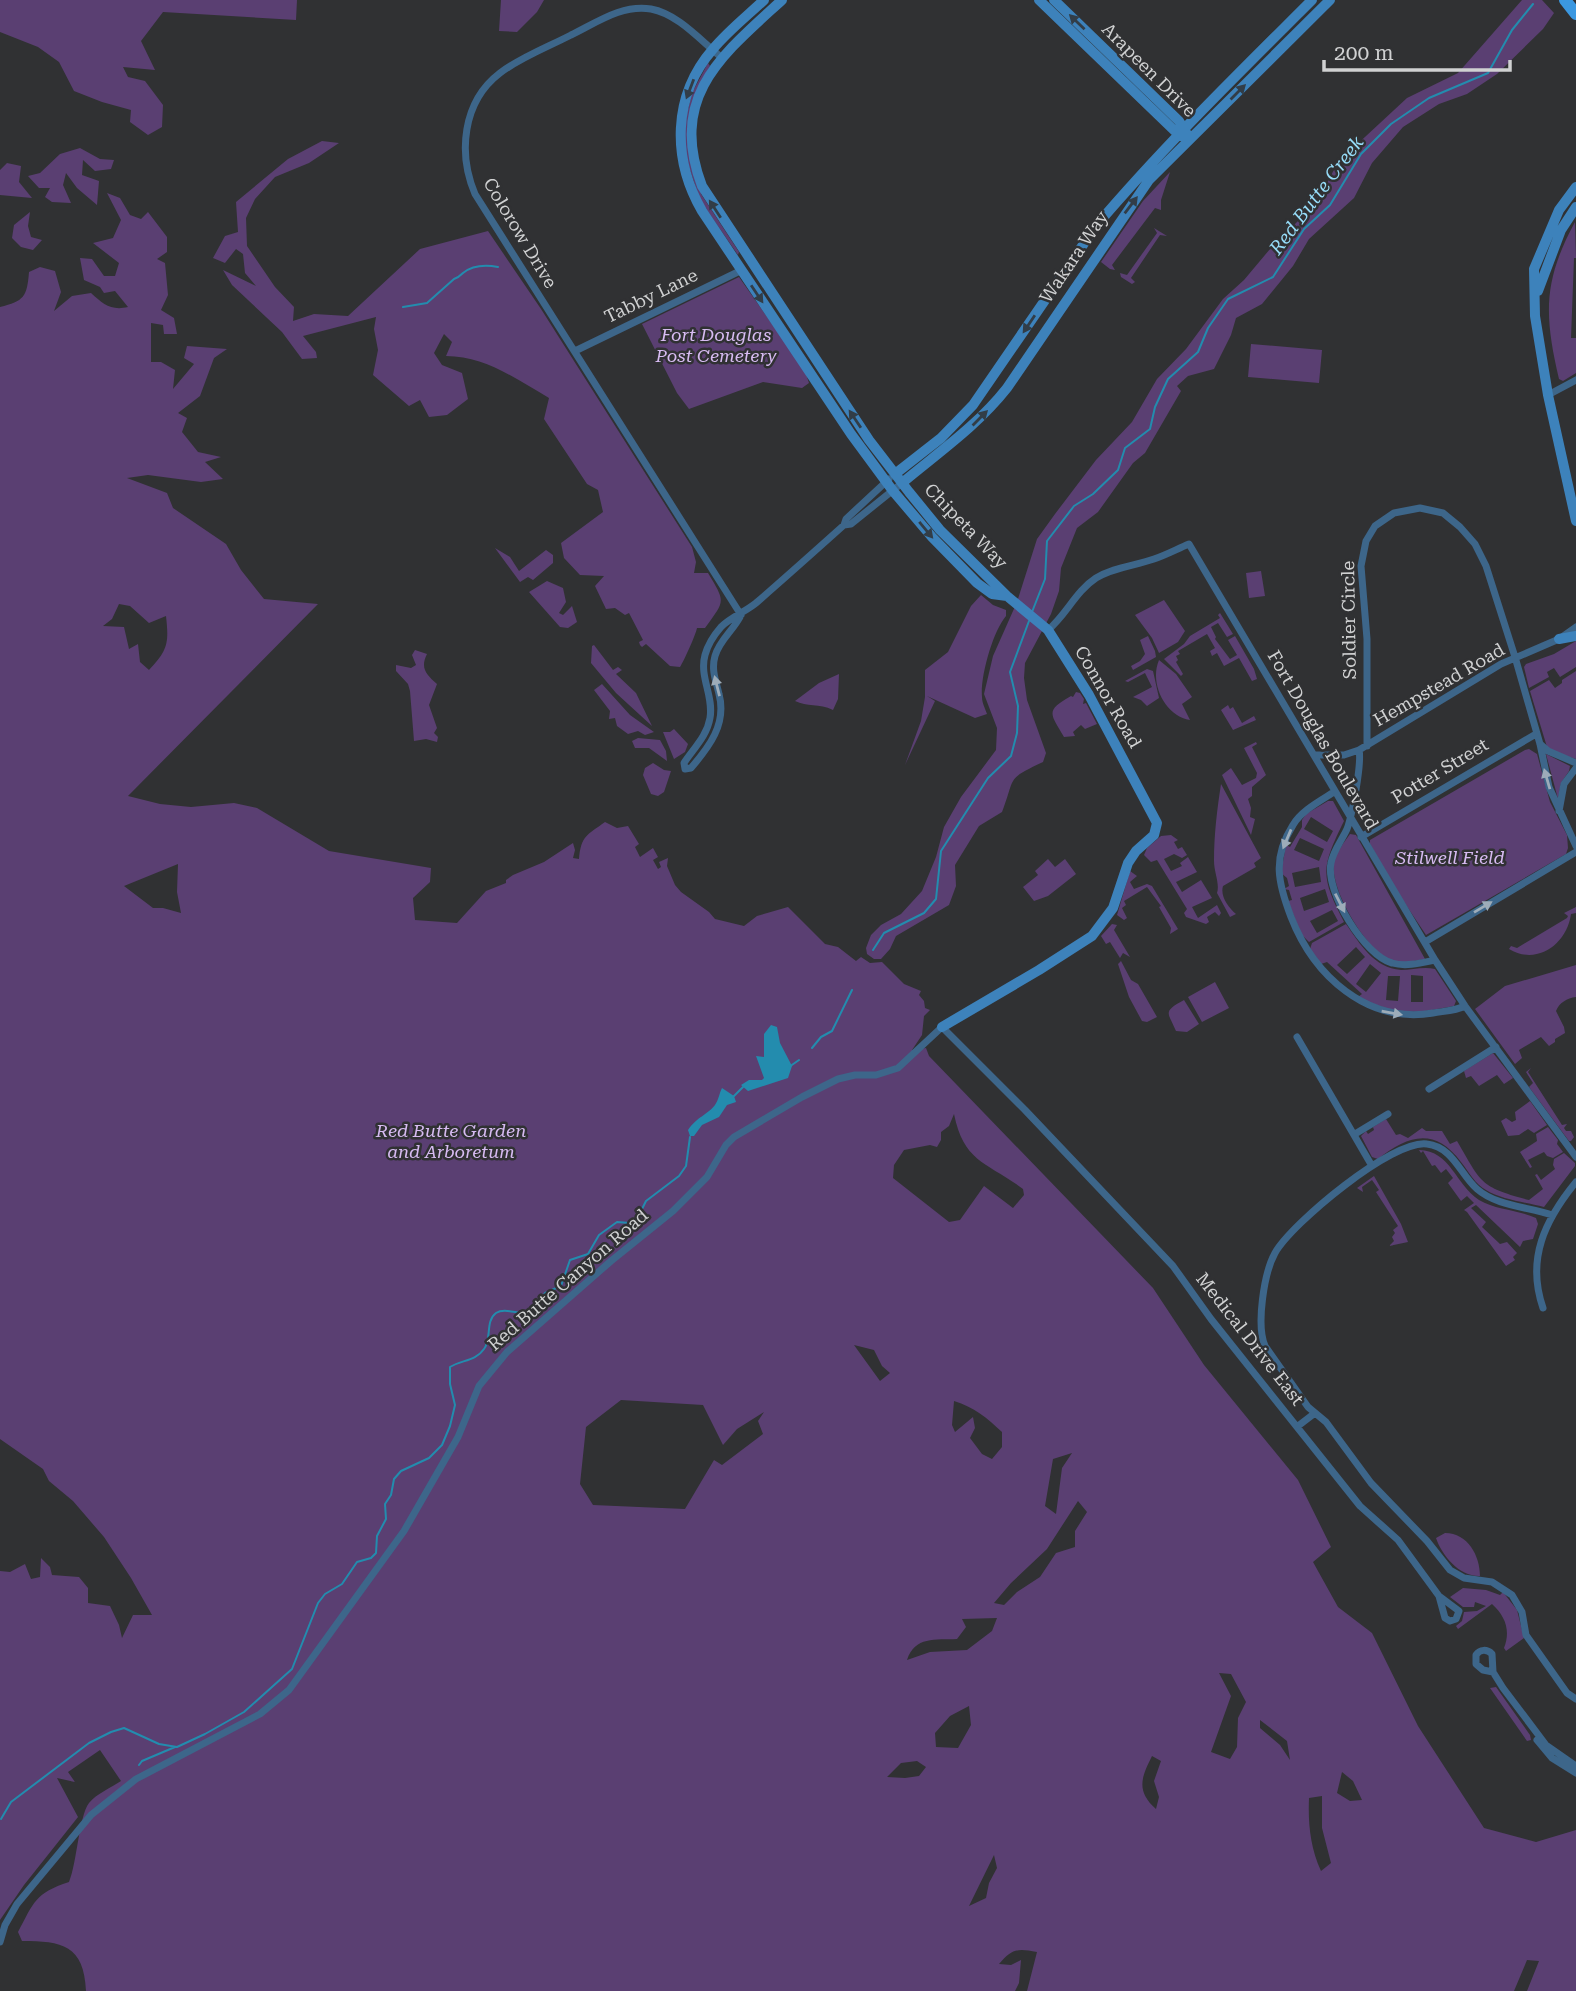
<svg xmlns="http://www.w3.org/2000/svg" width="1576" height="1991" font-family="'Roboto Serif',serif">
  <style>
    .green { fill: #5a3f72; fill-rule: evenodd }
    .water { fill: #238cae }
    .lines { fill: none; stroke-linecap: round; stroke-linejoin: round }
    .stream { stroke: #238cae; stroke-width: 2 }
    .street { stroke: #3d668a; stroke-width: 7 }
    .secondary { stroke: #3d82bb; stroke-width: 10 }
    .primary { stroke: #3b98e1; stroke-width: 12 }
    .oneway { fill: #323d47 }
    .oneway2 { fill: #9dacb9 }
    .labels { text-anchor: middle; stroke-width: 5; stroke-linejoin: round; paint-order: stroke }
    .street-label { font-size: 18px; fill: #d0d1d2; stroke: #303133 }
    .park-label { font-size: 18px; font-style: italic; fill: #d7bbf2; stroke: #303133 }
    .water-label { font-size: 19px; font-style: italic; fill: #96dcf8; stroke: #303133 }
  </style>
  <rect width="100%" height="100%" fill="#303133"/>
  <path class="green" d="M0,0H297L296,20L163,12L141,41L155,70L123,67L128,77L145,81L163,105L162,127L148,135L130,122L131,110L102,102L74,91L59,62L38,47L0,32Z
    M501,0H544L537,12L517,32L499,31Z
    M1522,0H1542L1554,13L1543,29L1497,74L1467,94L1439,104L1403,127L1372,163L1354,198L1309,239L1293,266L1262,304L1236,318L1231,335L1214,369L1188,376L1177,386L1181,391L1145,453L1133,463L1098,512L1077,528L1061,568L1059,591L1051,614L1025,663L1024,678L1027,700L1046,753L1043,762C1005,780 1016,776 1002,812L979,826L955,865L956,886L949,905L896,936L890,949L881,959H874L867,954L866,948L871,935L881,925L901,914L922,891L936,857L944,827L961,797L996,750L997,728L984,694L993,656L1017,602L1037,539L1055,514L1096,460L1132,422L1157,379L1186,349L1223,299L1244,280L1270,249L1303,216L1325,187L1338,162L1407,98L1458,73Z
    M708,63L710,66L702,79L692,103L701,194L739,252L738,255L700,200L685,155V121L692,93Z
    M322,141L339,143L309,163L275,177L255,199L246,218L247,246L275,287L294,307L293,321L314,314L348,316L420,249L488,231L541,309L692,547L696,562L694,573H708C726,603 725,600 705,628H697C696,634 684,661 680,667L670,666L646,644L642,647L640,645L639,642L643,640L629,613L625,615L615,608L606,609L595,586L604,576L580,575L564,558L561,543L603,512L598,490L587,484L544,419L549,398C516,379 485,356 446,356L452,342L444,334L434,353L442,365L462,373L468,399L447,415L429,417L420,400L409,406L373,375L378,350L374,329L376,317L303,336L316,352L317,358L302,359L282,332L232,285L223,270L256,286L245,273L243,254L236,249L225,263L213,258L225,236L238,232L236,202L288,159Z
    M80,148L100,159L114,160L111,169L95,171L83,160L82,175L99,181L97,205L77,188L66,173L63,185L71,203L52,202L45,197L50,188H39L28,176L40,173L60,154Z
    M7,163L21,166L19,182L32,198L0,195V170Z
    M1170,172L1161,200V210L1155,208L1112,265L1115,270L1110,269L1101,262L1143,201Z
    M107,193L120,198L130,215L141,219L148,212L167,237V252L157,259L165,263L168,295L161,310L174,318L177,334H164L163,325L151,323V362H161L175,370L173,389L194,364L184,358L187,346L227,349L214,358L200,396L178,413L187,418L182,432L198,452L221,457L205,462L223,479L201,482L148,475L127,478L167,493L173,508L226,544L241,570L264,599L318,604L128,796L160,804L191,807L234,803L257,808L329,851L431,868L430,882L413,898L415,920L457,923L486,891L506,883V880L513,875L544,862L573,843L575,850L573,858L579,859C581,836 587,835 605,822L617,828L628,826L639,844L635,847L640,857L653,848L658,857L653,860L658,869L661,867L659,862L668,858L667,866L675,885L681,892L709,912L715,919L744,926L757,916L788,907L825,944L838,947L856,961L861,957L870,963L882,962L904,984L921,991L919,995L924,1001L925,1008L930,1010L924,1016L922,1035L912,1050L926,1048L929,1056L1153,1288L1204,1365L1298,1480L1331,1547L1313,1562L1338,1607L1372,1633L1418,1726L1484,1828L1536,1842L1576,1830V1991H1527L1539,1961L1527,1960L1514,1991H1027L1037,1952C1017,1948 1012,1949 999,1964L1011,1965L1021,1960L1019,1983L1015,1991H86C84,1945 62,1941 22,1941L18,1932C34,1902 35,1893 69,1882C77,1863 79,1816 89,1803C96,1794 112,1787 121,1781L100,1750L68,1772L75,1782L57,1778L78,1817L24,1885L0,1920V1571L10,1572L25,1564L31,1579L40,1577L41,1558L50,1567L52,1575L79,1577L88,1588V1603L110,1606L119,1625L122,1638L133,1615H152L131,1578L104,1537L73,1501L49,1481L43,1469L0,1439V307C24,301 27,297 29,272L40,267L55,271L61,292L54,311L72,296L91,293C103,304 111,311 128,307L115,291L104,293L100,287L84,280L80,258L92,259L104,276H115L119,263L93,243L113,238L121,220ZM119,604L130,606L149,623L166,616C169,643 168,650 149,670L140,662L138,644L129,649L124,627L103,626L112,619ZM178,864L177,892L181,913L163,908H153L124,886ZM954,1114C964,1163 987,1162 1023,1189L1024,1195L1013,1208L984,1186L960,1220L949,1222L893,1178L894,1165L904,1150L930,1145L937,1147L941,1140V1132L949,1126ZM854,1345L874,1350L882,1366L890,1373L880,1381ZM621,1400L703,1405L723,1445L737,1429L764,1412L758,1421L763,1434L722,1465L714,1460L685,1509L593,1505L580,1484L586,1427ZM954,1401C974,1407 987,1418 1002,1432V1447L992,1459L982,1454L970,1438L975,1428L973,1417L955,1432L952,1425ZM1072,1453L1062,1468L1056,1514L1045,1506L1053,1459ZM1078,1501L1087,1512L1075,1531V1547L1056,1553L1040,1577L1017,1592L1004,1605L994,1603L1011,1583L1047,1549ZM997,1618L992,1631L967,1650L930,1652L907,1660C915,1636 935,1640 957,1639L966,1627L962,1619ZM1219,1673L1231,1674L1246,1702L1238,1718L1237,1747L1230,1759L1211,1752L1231,1696ZM969,1706L971,1725L958,1748L936,1747L935,1733L950,1716ZM1260,1720L1287,1741L1290,1760L1280,1745L1260,1728ZM1152,1756L1161,1761L1154,1781L1159,1797L1156,1809C1136,1791 1141,1778 1152,1756ZM917,1761L926,1767L919,1776L905,1778L887,1777L901,1763ZM1342,1772L1353,1781L1362,1800L1350,1801L1337,1793ZM1322,1796V1828L1331,1863L1321,1871C1310,1847 1308,1823 1309,1798ZM994,1855L997,1868L989,1883L986,1898L969,1906Z
    M30,212L28,226L31,237L42,240L33,250L21,247L12,238L14,225Z
    M1575,222L1576,258H1574L1571,338H1576V373L1563,381L1559,379C1544,315 1543,281 1575,222Z
    M1154,228L1167,236L1160,235L1131,278L1135,282L1132,284L1121,277L1120,273L1127,275L1157,233Z
    M739,277L805,371L809,383L802,388L763,382L689,409L677,393L642,324Z
    M1251,344L1322,350L1319,383L1248,377Z
    M495,548L510,557L519,571L546,550L553,555V563L533,580L528,577L520,582Z
    M1261,571L1265,596L1249,598L1246,573Z
    M547,581L563,588L566,602L559,613L563,615L572,606L577,622L568,628L560,627L529,592Z
    M981,595L993,605L1006,610V616C993,631 980,677 982,697C982,703 985,708 987,714L975,718L927,696L935,701L905,765L921,721L925,697V670L948,652L971,606Z
    M1164,600L1185,631L1178,642L1159,653L1152,638L1135,615Z
    M1220,613L1233,634L1227,637L1218,623L1211,627L1216,637L1215,639L1230,659L1237,655L1228,640L1235,636L1254,669L1257,679L1252,681L1239,658L1224,666L1217,653L1212,656L1210,651L1215,648L1207,634L1178,651L1180,654L1176,656L1178,660L1176,662L1183,674L1181,676L1164,659L1184,644L1190,636L1220,618L1218,615Z
    M1148,636L1155,651L1156,657L1133,670L1131,666L1140,661L1145,654L1140,640Z
    M1576,641V667L1560,677L1554,668L1547,672L1549,677L1529,688L1524,667L1526,664L1554,654Z
    M594,645L613,670L618,667L622,670L616,674L636,693L652,726L616,693L591,663L592,646Z
    M415,650L427,654C420,668 426,674 437,684L429,705L437,728L434,733L438,737L437,742L426,739L414,741L410,691L408,684L396,671V665L411,668L416,665L412,655Z
    M1159,660L1176,674L1192,697L1182,704L1190,720C1165,716 1149,683 1159,660Z
    M1147,669L1153,671L1159,698L1147,706L1141,700L1133,697L1152,687L1145,673L1128,682L1125,681Z
    M1576,671V759L1559,754L1547,747L1530,691L1549,680L1555,688L1562,683V680Z
    M839,674L838,699L833,710C819,703 807,707 795,701L819,683Z
    M602,684L630,715L654,732L645,735L638,731L628,734L617,726L615,718L609,719L610,711L594,690Z
    M1076,692L1080,693L1084,699L1083,704L1086,703L1097,724L1085,729L1081,725L1073,732L1075,736L1064,737C1051,714 1044,711 1071,696L1073,697Z
    M1228,705L1230,709L1233,707L1242,723L1254,716L1256,720L1233,730L1221,710Z
    M674,729L688,744L685,752L674,759L663,732H670Z
    M638,738L660,740L666,751L667,761L649,748H635L632,741Z
    M1256,742L1257,744L1252,747L1266,775L1252,787V796L1248,799L1251,808L1250,817L1255,819L1251,835L1222,775L1231,768L1242,785L1256,778L1257,773L1244,748Z
    M1529,749L1537,754L1550,802L1567,835L1568,848L1566,854L1426,935L1396,890L1370,844V840L1525,750Z
    M1546,754L1570,766L1569,771L1561,783L1558,799Z
    M653,763L664,770L671,771L664,792L658,796L651,794L643,775L645,768Z
    M1221,784L1261,858L1254,863L1256,867L1223,886C1220,896 1228,907 1236,914L1230,917L1217,893C1220,884 1214,872 1214,861C1214,835 1217,810 1221,784Z
    M1328,801H1333L1344,821C1321,868 1320,876 1344,922L1309,942L1301,934L1288,901L1292,900L1289,890L1284,889L1289,886L1287,878L1281,873L1286,845L1290,847L1302,827V820L1306,814ZM1311,817L1333,831L1327,842L1304,829ZM1300,838L1324,849L1319,861L1294,850ZM1319,867L1321,882L1295,887L1292,873ZM1325,889L1329,902L1304,911L1300,898ZM1332,910L1338,921L1317,933L1310,921Z
    M1350,834L1356,835L1425,959C1414,961 1399,965 1388,959C1365,948 1329,888 1334,862C1335,854 1345,841 1350,834Z
    M1171,835L1178,840L1174,842L1178,849L1182,847L1187,855L1182,858L1174,854L1164,859L1171,871L1182,866L1180,863L1188,857L1197,872L1176,882L1182,892L1201,880L1212,898L1192,907L1198,918L1217,905L1221,913L1219,916L1215,912L1207,917L1209,922L1206,924L1186,917L1184,913L1187,909L1157,860L1151,862L1144,855L1147,848L1161,836Z
    M1048,859L1055,867L1065,859L1076,874L1048,896L1034,901L1023,887L1038,875L1035,871Z
    M1130,871L1137,876L1130,882L1134,889L1147,884L1152,886L1178,929L1170,934L1171,928L1159,907L1161,906L1147,887L1124,901L1126,905L1122,908L1127,918L1124,920L1117,915Z
    M1576,907V913L1571,914C1567,944 1537,966 1509,949L1511,946L1517,948L1567,918L1568,916L1564,913Z
    M1112,924L1117,925L1114,930L1130,957L1123,953L1120,958L1110,942L1106,944L1101,936Z
    M1346,924C1360,944 1374,968 1401,970C1412,970 1424,966 1435,969L1456,1001L1454,1006C1412,1014 1398,1016 1358,997L1362,994L1327,962L1321,964L1310,949L1312,943ZM1356,947L1365,957L1347,974L1337,965ZM1370,964L1381,973L1366,992L1356,984ZM1411,975L1423,976V1002H1411ZM1388,976H1400L1398,1001L1386,1000Z
    M1121,961L1131,980L1138,984L1157,1017L1147,1022L1142,1021L1129,997L1118,964Z
    M1576,965V997C1567,998 1559,1003 1556,1011L1564,1027L1565,1033L1555,1039V1042L1549,1046L1541,1037L1519,1050L1522,1058L1515,1064L1475,1009L1505,986Z
    M1215,982L1229,1008L1202,1022L1188,997Z
    M1184,1000L1199,1024L1187,1032L1176,1031C1168,1012 1162,1012 1184,1000Z
    M1493,1053L1513,1078L1504,1084L1497,1075L1479,1086L1471,1076L1466,1078L1464,1071L1467,1069Z
    M1531,1068L1528,1072L1562,1125L1567,1124L1564,1128L1566,1131H1571L1574,1137L1571,1141H1569L1529,1087L1533,1083L1526,1072Z
    M1530,1101L1547,1125L1534,1133L1528,1129L1519,1135L1508,1136L1501,1121L1506,1118L1512,1122L1516,1120L1515,1112Z
    M1386,1119L1396,1135L1400,1134L1408,1138L1422,1128L1426,1131H1442L1450,1144L1457,1141C1482,1184 1480,1187 1529,1200L1543,1189L1535,1175L1537,1174L1541,1180L1555,1169L1553,1165L1554,1159L1564,1153L1575,1163V1166L1544,1207C1526,1202 1502,1200 1486,1190C1475,1184 1469,1172 1461,1162C1435,1127 1408,1135 1378,1159L1372,1157L1361,1136L1366,1131L1368,1134L1374,1130L1373,1127Z
    M1548,1127L1558,1140L1557,1144L1563,1152L1553,1158L1547,1156L1544,1152L1528,1160L1532,1167L1530,1168L1520,1152L1537,1141L1536,1134Z
    M1419,1150C1451,1151 1455,1184 1479,1200C1496,1210 1519,1210 1536,1218L1538,1224L1533,1239L1523,1241L1520,1247L1476,1205L1471,1208L1486,1222L1482,1227L1500,1244L1507,1242L1517,1253L1513,1257L1515,1260L1506,1266L1467,1212L1464,1210L1474,1203L1467,1196L1461,1201L1448,1183L1453,1178L1446,1169L1441,1173L1435,1165L1432,1166L1423,1151L1421,1153Z
    M1374,1176L1401,1224L1408,1242L1389,1246L1394,1241L1392,1237L1395,1233L1393,1230L1398,1226L1376,1192L1379,1190L1372,1180L1362,1187L1363,1192L1357,1188Z
    M1445,1533C1468,1533 1480,1556 1480,1576C1460,1577 1442,1556 1436,1538Z
    M1463,1588L1486,1590L1500,1595L1503,1592L1517,1610L1524,1638L1506,1651L1504,1648C1511,1630 1505,1616 1492,1604L1458,1629L1456,1626L1462,1621L1464,1612L1477,1611L1486,1606L1475,1602L1474,1607H1463L1450,1597Z
    M1496,1687L1530,1735L1531,1740L1527,1741L1490,1688Z"/>
  <path class="water" d="M771,1025L777,1027L780,1043L792,1066L788,1078L748,1091L741,1085L749,1080H762L764,1078L756,1056L764,1057V1034Z
    M722,1088L734,1096L736,1102L727,1105L719,1117L702,1125L694,1136H690L688,1130C698,1116 706,1116 715,1105C719,1099 719,1094 722,1088Z"/>
  <g class="lines">
    <path class="stream" d="M403,307L427,303L454,279C457,278 460,276 463,273C473,265 487,265 498,267
      M1032,612L1045,579L1047,541L1074,506L1093,494L1118,470L1125,448L1150,429L1155,407L1168,379L1198,352L1208,328L1228,299L1273,277L1304,229L1330,205L1361,154L1391,124L1429,98L1488,73L1512,30L1533,4
      M873,950L884,933L924,913L936,899L941,851L988,778L1011,756L1017,733L1018,706L1010,672L1029,621
      M812,1048L821,1037L832,1031L852,990
      M789,1067L799,1060
      M734,1096L743,1087
      M139,1765L142,1761L175,1747
      M1,1819L11,1802L89,1743L111,1732L124,1728L159,1744L177,1747L205,1734L244,1712L292,1669L318,1603L325,1594L342,1584L357,1562L371,1558L376,1553L377,1536L386,1519L385,1504L391,1495L394,1479L401,1471L429,1458L442,1445L450,1426L455,1405L450,1384V1367C461,1360 476,1361 484,1349C492,1339 485,1321 496,1313C505,1307 519,1315 529,1313L545,1293L561,1286L570,1260L588,1254L599,1235L617,1222L630,1223L637,1219L646,1201L679,1176L686,1166L690,1137"/>
    <path class="street" d="M721,57C700,40 678,14 651,9C622,4 596,23 571,35C548,47 521,57 500,73C462,102 458,154 475,194L741,615
      M575,351L742,270
      M1548,395L1576,380
      M844,525L846,519L889,479
      M1048,630C1066,615 1076,591 1096,578C1114,567 1134,566 1154,559C1166,555 1177,549 1189,544L1435,960L1465,1006L1576,1157
      M1540,744L1548,751L1576,763
      M1367,746V639L1361,566L1366,541L1375,526L1394,513L1420,508L1443,513L1460,527L1475,544L1486,566L1515,657L1540,744L1549,787L1576,846
      M1359,750C1362,763 1352,816 1347,829C1342,840 1333,851 1331,863C1325,892 1365,956 1392,963C1406,967 1421,963 1435,960
      M1314,755H1344L1359,750L1501,664L1559,639L1576,627
      M685,769L684,763C694,748 707,736 710,718C714,696 699,677 705,655C708,644 714,635 721,627C731,617 745,612 756,603C786,577 815,551 844,525L851,524L902,483
      M685,769L691,768C709,747 727,724 719,694C716,681 711,670 715,656C720,639 734,630 741,615
      M1334,792C1320,801 1301,811 1293,825C1272,858 1278,883 1291,917C1314,976 1367,1024 1433,1013C1444,1011 1455,1011 1465,1006
      M1559,811L1564,784L1576,768
      M1361,837L1536,734
      M1425,942L1576,852
      M1297,1037L1372,1166
      M1429,1089L1496,1047
      M1355,1134L1388,1114
      M1552,1215C1529,1207 1496,1206 1477,1189C1460,1174 1453,1147 1427,1144C1393,1139 1292,1223 1275,1253C1264,1273 1256,1325 1265,1346L1308,1407L1326,1422L1371,1483L1427,1541L1450,1570L1464,1578L1492,1582L1512,1595L1522,1612L1526,1635L1567,1693L1576,1699
      M1543,1308C1526,1259 1545,1220 1576,1182
      M1298,1426L1315,1413
      M1493,1672L1483,1670L1476,1664V1655C1480,1649 1487,1649 1492,1654L1493,1672L1503,1688L1546,1745L1576,1766
      M1537,1740L1552,1758L1576,1773
      M0,1942L5,1925L17,1904L91,1815L136,1779L260,1714L289,1690L404,1531L458,1437L479,1386L507,1352L611,1261L673,1211L707,1177L726,1145L734,1137L802,1097L838,1079L855,1075H876L898,1068L942,1027L1025,1110L1173,1266L1211,1319L1360,1506L1398,1540L1439,1596L1459,1611L1456,1619L1450,1621L1445,1618L1439,1596"/>
    <path class="secondary" d="M764,0C747,16 728,31 713,49C672,96 672,159 702,211L851,434L893,491L932,537L977,583L992,594L1007,596
      M782,0C722,55 668,96 702,186L869,440L909,492L940,530L1007,596L1048,630L1089,695L1157,823L1154,835L1136,851L1128,863L1113,908L1092,936L1039,970L942,1027
      M1039,0L1180,136
      M1054,0L1179,121L1187,134
      M1576,187L1559,210L1534,269L1535,316L1548,395L1576,521
      M1538,291L1561,230L1576,207
      M895,474L941,438L973,405L1096,226C1164,146 1238,74 1312,0
      M902,483C939,452 977,426 1007,388L1149,180L1330,0
      M1559,639L1576,636"/>
    <path class="primary" d="M1565,0L1576,14"/>
  </g>
  <defs><path id="oneway-solid" d="M-6-.8H1V-3.2L6.5 0L1 3.2V.8H-6Z" transform="scale(1.75)"/></defs>
  <g class="oneway">
    <use href="#oneway-solid" transform="translate(1077 22) rotate(-136)"/>
    <use href="#oneway-solid" transform="translate(690 89) rotate(111)"/>
    <use href="#oneway-solid" transform="translate(1238 92) rotate(-45)"/>
    <use href="#oneway-solid" transform="translate(1131 205) rotate(-53)"/>
    <use href="#oneway-solid" transform="translate(715 209) rotate(-123)"/>
    <use href="#oneway-solid" transform="translate(757 294) rotate(56)"/>
    <use href="#oneway-solid" transform="translate(1029 324) rotate(124)"/>
    <use href="#oneway-solid" transform="translate(980 418) rotate(-45)"/>
    <use href="#oneway-solid" transform="translate(855 419) rotate(-124)"/>
    <use href="#oneway-solid" transform="translate(926 530) rotate(50)"/>
  </g>
  <g class="oneway2">
    <use href="#oneway-solid" transform="translate(717 686) rotate(-104)"/>
    <use href="#oneway-solid" transform="translate(1547 779) rotate(-106)"/>
    <use href="#oneway-solid" transform="translate(1287 839) rotate(113)"/>
    <use href="#oneway-solid" transform="translate(1340 903) rotate(63)"/>
    <use href="#oneway-solid" transform="translate(1483 907) rotate(-31)"/>
    <use href="#oneway-solid" transform="translate(1392 1013) rotate(10)"/>
  </g>
  <g class="labels">
    <g class="street-label">
      <text transform="translate(1149 70) rotate(45)" y="6">Arapeen Drive</text>
      <text transform="translate(520 233) rotate(59)" y="6">Colorow Drive</text>
      <text transform="translate(1074 257) rotate(-56)" y="6">Wakara Way</text>
      <text transform="translate(651 296) rotate(-26)" y="6">Tabby Lane</text>
      <text transform="translate(966 526) rotate(46)" y="6">Chipeta Way</text>
      <text transform="translate(1349 620) rotate(-91)" y="6">Soldier Circle</text>
      <text transform="translate(1439 685) rotate(-30)" y="6">Hempstead Road</text>
      <text transform="translate(1108 697) rotate(60)" y="6">Connor Road</text>
      <text transform="translate(1323 740) rotate(60)" y="6">Fort Douglas Boulevard</text>
      <text transform="translate(1440 771) rotate(-31)" y="6">Potter Street</text>
      <text transform="translate(568 1280) rotate(-41)" y="6">Red Butte Canyon Road</text>
      <text transform="translate(1250 1339) rotate(52)" y="6">Medical Drive East</text>
    </g>
    <g class="park-label">
      <text x="716" y="341">Fort Douglas<tspan x="716" dy="21">Post Cemetery</tspan></text>
      <text x="1450" y="864">Stilwell Field</text>
      <text x="451" y="1137">Red Butte Garden<tspan x="451" dy="21">and Arboretum</tspan></text>
    </g>
    <g class="water-label">
      <text transform="translate(1316 195) rotate(-53)" y="7">Red Butte Creek</text>
    </g>
  </g>
  <path d="M1324 60v10h186v-10" fill="none" stroke="#d0d1d2" stroke-width="3.5"/>
  <text x="1334" y="60" font-size="21" fill="#d0d1d2" stroke="#303133" stroke-width="5" paint-order="stroke">200 m</text>
</svg>
